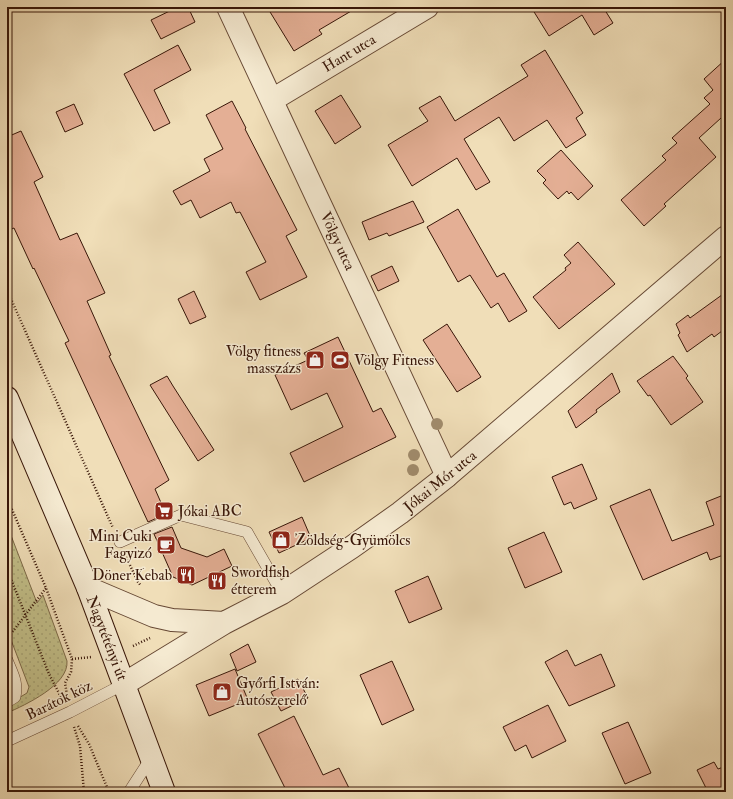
<svg xmlns="http://www.w3.org/2000/svg" width="733" height="799" font-family="'IM FELL Double Pica',serif">
  <style>
    .grass { fill: url(#grass-dots); stroke: #7d6a48 }
    .building { fill: #e4af95; stroke: #381608 }
    .lines { fill: none; stroke-linecap: round; stroke-linejoin: round }
    .service-casing { stroke: #664834; stroke-width: 12 }
    .minor-casing { stroke: #664834; stroke-width: 24 }
    .tertiary-casing { stroke: #664834; stroke-width: 24 }
    .secondary-casing { stroke: #381608; stroke-width: 24 }
    .path { stroke: #381608; stroke-width: 2.5; stroke-dasharray: 1 2; stroke-linecap: butt }
    .service { stroke: #f5ead1; stroke-width: 11 }
    .minor { stroke: #f5ead1; stroke-width: 22 }
    .tertiary { stroke: #f5ead1; stroke-width: 22 }
    .secondary { stroke: #f5ead1; stroke-width: 22 }
    .tree { fill: #a18c6d }
    .labels { text-anchor: middle; stroke-width: 3; stroke-linejoin: round; paint-order: stroke }
    .street-label { font-size: 15px; fill: #381608; stroke: #f5ead1 }
    .poi-label { font-size: 15px; fill: #381608; stroke: #f5ead1; text-anchor: start }
  </style>
  <defs>
    <pattern id="grass-dots" width="8" height="8" patternUnits="userSpaceOnUse"><rect width="8" height="8" fill="#c2bf89"/><path d="M2 2h.1M6 6h.1" fill="none" stroke="#a7a375" stroke-width="1.8" stroke-linecap="round"/></pattern>
  </defs>
  <rect width="100%" height="100%" fill="#f0deb8"/>
  <filter id="stains"><feTurbulence type="fractalNoise" baseFrequency=".005" numOctaves="4"/><feColorMatrix values="0 0 0 0 .2 0 0 0 0 .09 0 0 0 0 .02 0 0 0 .5 -.17"/></filter>
  <radialGradient id="worn" r=".72"><stop offset=".6" stop-color="#630" stop-opacity="0"/><stop offset="1" stop-color="#630" stop-opacity=".3"/></radialGradient>
  <path class="grass" d="M7,525L37,603L43,595L67,661C69,685 25,705 7,713V705L27,693L29,687L8,632L7,633Z"/>
  <path class="building" d="M178,7H188L195,22L161,39L151,20Z
    M267,7H358L319,30L322,34L294,51Z
    M531,7H603L613,23L594,35L582,15L549,36Z
    M178,45L191,70L154,90L170,123L154,131L124,74Z
    M545,50L583,113L576,118L586,135L566,148L547,120L514,141L499,117L464,139L490,182L476,190L457,158L412,186L388,145L428,121L419,108L440,96L455,121L528,76L521,65Z
    M726,59V123L721,118L699,138L716,157L664,204L666,206L644,226L621,200L666,160L662,156L677,143L672,138L710,104L704,98L713,90L704,79Z
    M341,95L361,127L335,144L315,111Z
    M232,101L246,128L245,129L297,230L286,236L307,277L260,300L246,272L266,262L240,212L236,213L231,202L200,218L191,200L181,205L173,191L210,171L204,159L223,149L206,115Z
    M74,104L83,124L65,132L56,112Z
    M21,131L43,177L34,182L60,240L77,233L105,293L87,301L111,355L109,356L169,480L155,489L166,514L148,522L65,343L69,341L34,268L33,269L14,228L7,231V137Z
    M561,150L593,186L578,200L571,192L569,194L567,191L558,199L543,183L546,180L537,171Z
    M413,201L424,222L389,236L387,233L369,240L362,222Z
    M458,209L497,277L504,273L527,311L509,322L498,303L491,308L470,275L458,282L427,227Z
    M578,242L615,284L559,329L533,297L566,270L565,268L571,263L564,255Z
    M392,266L399,281L378,291L371,276Z
    M194,291L206,317L190,324L178,299Z
    M726,292V328L714,337L712,334L687,352L678,335L680,333L676,324L688,315L690,318Z
    M447,324L481,377L457,392L423,340Z
    M338,337L373,412L381,408L396,437L304,482L290,453L343,427L327,393L291,410L275,375L308,360L304,353Z
    M673,356L688,376L686,378L703,402L671,425L650,395L648,396L637,381Z
    M612,373L620,392L596,410L597,412L576,428L568,411Z
    M167,376L173,386L214,450L198,461L150,385Z
    M582,464L597,499L574,509L571,502L564,505L552,477Z
    M650,489L672,541L714,525L706,502L726,494V554L710,560L707,552L643,580L610,506Z
    M302,517L311,538L279,553L269,532Z
    M172,527L181,548L207,557L224,549L232,566L192,585L173,577L154,534Z
    M544,532L562,572L525,588L508,548Z
    M428,576L442,609L409,623L395,591Z
    M248,644L256,662L237,671L230,654Z
    M567,650L575,666L601,654L615,686L569,706L545,662Z
    M392,661L414,710L382,725L360,675Z
    M235,669L248,700L209,716L196,685Z
    M298,679L308,698L281,711L271,692Z
    M548,705L566,741L532,758L526,745L515,751L503,727Z
    M294,716L323,775L339,768L351,792H287L258,734Z
    M628,722L651,773L625,784L602,733Z
    M714,762L718,769L726,766V792H708L697,770Z"/>
  <g class="lines">
    <defs>
      <path id="service" d="M120,542L181,515L247,532L282,593
        M7,660C13,675 18,682 15,697L7,702
        M7,741L70,712L124,684
        M129,792L151,758"/>
      <path id="minor" d="M228,7L447,476
        M272,100L427,7"/>
      <path id="tertiary" d="M88,588L154,616L172,620L224,623
        M124,684L224,623L282,593L352,547L400,513L447,476L726,237"/>
      <path id="secondary" d="M7,398L88,588L164,792"/>
    </defs>
    <use href="#service" class="service-casing"/>
    <use href="#minor" class="minor-casing"/>
    <use href="#tertiary" class="tertiary-casing"/>
    <use href="#secondary" class="secondary-casing"/>
    <path class="path" d="M7,290L113,528
      M7,498L46,588L72,659L71,672L65,683L67,695
      M126,557L138,582L141,586
      M7,569L49,674L62,699
      M7,639L46,588
      M133,646L150,638
      M72,659L92,657
      M78,726L89,744L109,792
      M74,727L80,746L84,792"/>
    <use href="#service" class="service"/>
    <use href="#minor" class="minor"/>
    <use href="#tertiary" class="tertiary"/>
    <use href="#secondary" class="secondary"/>
  </g>
  <g class="tree">
    <circle cx="437" cy="424" r="6"/>
    <circle cx="414" cy="455" r="6"/>
    <circle cx="413" cy="470" r="6"/>
  </g>
  <defs>
    <symbol id="shop-square" viewBox="-11 -11 22 22"><rect x="-9" y="-9" width="18" height="18" rx="4" fill="#8f2418" stroke="#f5ead1"/><path d="M-5-2.5h2.3a2.7 3.5 0 0 1 5.4 0H5L5.5 6h-11ZM-1.5-2.5h3a1.5 2.3 0 0 0-3 0Z" fill="#fff"/></symbol>
    <symbol id="stadium-square" viewBox="-11 -11 22 22"><rect x="-9" y="-9" width="18" height="18" rx="4" fill="#8f2418" stroke="#f5ead1"/><path d="M0-5a6.5 5 0 1 0 0 10a6.5 5 0 1 0 0-10ZM-3.5-1.8h7v3.6h-7Z" fill="#fff"/></symbol>
    <symbol id="supermarket-square" viewBox="-11 -11 22 22"><rect x="-9" y="-9" width="18" height="18" rx="4" fill="#8f2418" stroke="#f5ead1"/><path d="M-6-5.5h2.5l.6 2H6L4.5 2H-2.5L-4.4-4H-6ZM-1.5 3.2a1.3 1.3 0 1 0 .1 0ZM3 3.2a1.3 1.3 0 1 0 .1 0Z" fill="#fff"/></symbol>
    <symbol id="cafe-square" viewBox="-11 -11 22 22"><rect x="-9" y="-9" width="18" height="18" rx="4" fill="#8f2418" stroke="#f5ead1"/><path d="M-5.5-4.5H6V0H3Q3 3.5 0 3.5H-2.5Q-5.5 3.5-5.5 0ZM3-3.2v2h1.7v-2ZM-6 4.5H4V6H-6Z" fill="#fff"/></symbol>
    <symbol id="restaurant-square" viewBox="-11 -11 22 22"><rect x="-9" y="-9" width="18" height="18" rx="4" fill="#8f2418" stroke="#f5ead1"/><path d="M-5-6h1v4h1v-4h1v4h1v-4h1v5L-1.5 .5V6h-2V.5L-5-1ZM5-6V6H3V1.5H1.5Q1.5-4 5-6Z" fill="#fff"/></symbol>
  </defs>
  <g fill-rule="evenodd">
    <use href="#shop-square" x="304" y="349" width="22" height="22"/>
    <use href="#stadium-square" x="329" y="349" width="22" height="22"/>
    <use href="#supermarket-square" x="153" y="500" width="22" height="22"/>
    <use href="#shop-square" x="270" y="529" width="22" height="22"/>
    <use href="#cafe-square" x="155" y="534" width="22" height="22"/>
    <use href="#restaurant-square" x="175" y="564" width="22" height="22"/>
    <use href="#restaurant-square" x="206" y="570" width="22" height="22"/>
    <use href="#shop-square" x="211" y="681" width="22" height="22"/>
  </g>
  <g class="labels">
    <g class="street-label">
      <text transform="translate(349 53) rotate(-31)" y="5">Hant utca</text>
      <text transform="translate(338 241) rotate(65)" y="5">Völgy utca</text>
      <text transform="translate(440 481) rotate(-39)" y="5">Jókai Mór utca</text>
      <text transform="translate(107 638) rotate(69)" y="5">Nagytétényi út</text>
      <text transform="translate(59 700) rotate(-26)" y="5">Barátok köz</text>
    </g>
    <g class="poi-label">
      <text x="301" y="356" text-anchor="end">Völgy fitness<tspan x="301" dy="17">masszázs</tspan></text>
      <text x="354" y="365">Völgy Fitness</text>
      <text x="178" y="516">Jókai ABC</text>
      <text x="152" y="541" text-anchor="end">Mini Cuki<tspan x="152" dy="17">Fagyizó</tspan></text>
      <text x="295" y="545">Zöldség-Gyümölcs</text>
      <text x="231" y="577">Swordfish<tspan x="231" dy="17">étterem</tspan></text>
      <text x="172" y="580" text-anchor="end">Döner Kebab</text>
      <text x="236" y="688">Győrfi István:<tspan x="236" dy="17">Autószerelő</tspan></text>
    </g>
  </g>
  <rect width="733" height="799" fill="none" stroke="#f0deb8" stroke-width="24"/>
  <rect x="8" y="8" width="717" height="783" fill="none" stroke="#381608" stroke-width="2"/>
  <rect x="12" y="12" width="709" height="775" fill="none" stroke="#381608"/>
  <rect width="100%" height="100%" filter="url(#stains)"/>
  <rect width="100%" height="100%" fill="url(#worn)"/>
</svg>
